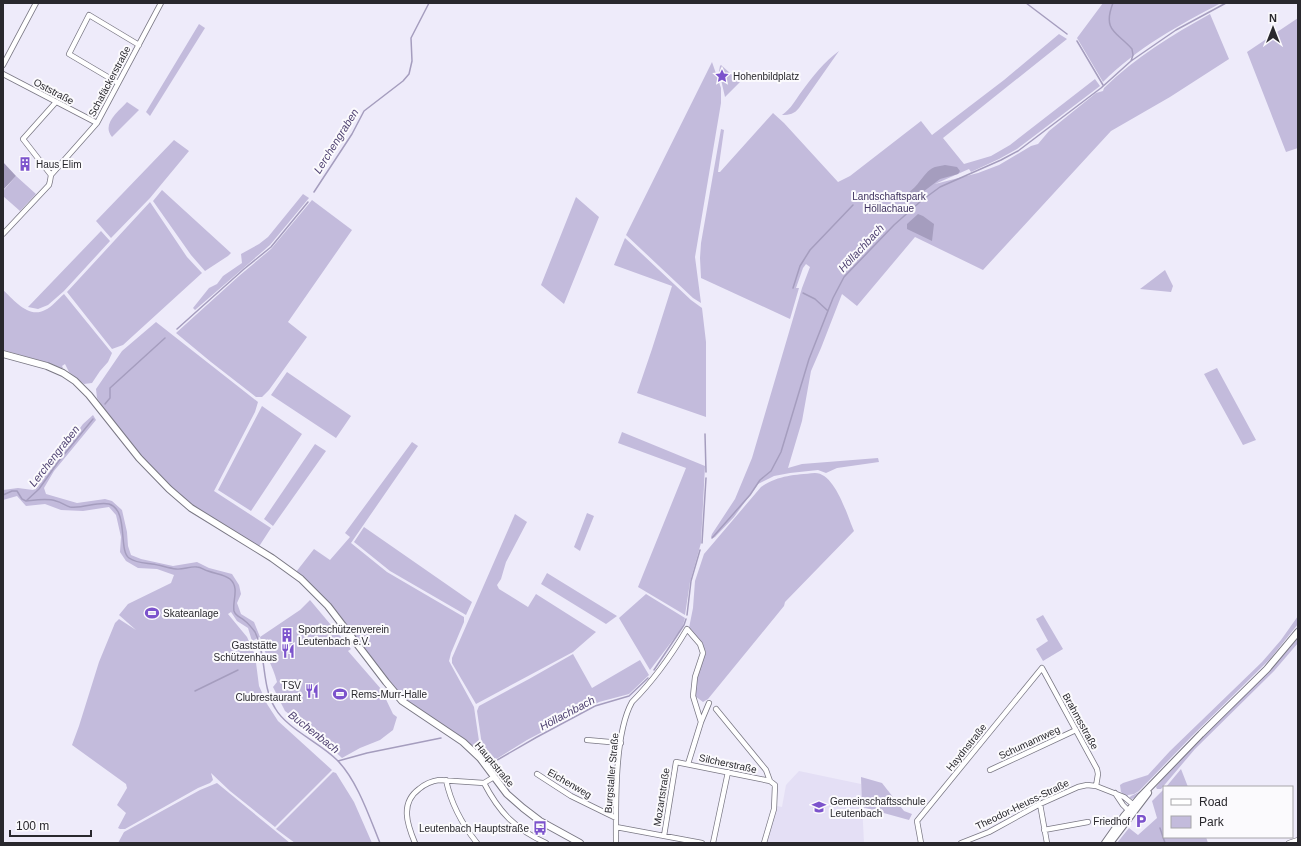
<svg xmlns="http://www.w3.org/2000/svg" width="1301" height="846" font-family="Helvetica,sans-serif">
  <style>
    .built { fill: #e4dff5 }
    .green { fill: #c3bbdc }
    .water { fill: #a59dbe }
    .lines { fill: none; stroke-linecap: round; stroke-linejoin: round }
    .stream { stroke: #a59dbe; stroke-width: 1.5 }
    .street-casing { stroke: #7a7884; stroke-width: 6 }
    .secondary-casing { stroke: #7a7884; stroke-width: 8 }
    .street { stroke: #fff; stroke-width: 4.5 }
    .secondary { stroke: #fff; stroke-width: 6 }
    .labels { text-anchor: middle; stroke-width: 4; stroke-linejoin: round; paint-order: stroke }
    .poi-label { font-size: 10px; fill: #29282d; stroke: #fbfafd; text-anchor: start }
    .street-label { font-size: 10px; fill: #29282d; stroke: #fbfafd }
    .park-label { font-size: 10px; fill: #3f325f; stroke: #fbfafd }
    .water-label { font-size: 11px; font-style: italic; fill: #504372; stroke: #fbfafd }
  </style>
  <rect width="100%" height="100%" fill="#eeebfa"/>
  <path class="built" d="M799,771L861,784L864,843H767L777,806L782,807L786,785Z"/>
  <path class="green" d="M1103,3H1221C1179,25 1137,48 1103,82L1077,38Z
    M1210,14L1229,59L1170,97L1111,131L983,270L915,237L857,306L842,294L821,348L811,371L802,421L788,468L802,464L878,458L879,462L837,468L826,473L818,470L790,473L774,476L758,484L734,517L715,537L713,538L711,537L712,534L735,499L752,458L802,288L810,267L806,264L803,268L796,288H799L790,319L701,278L700,258L701,243L721,129L724,130L718,172H720L773,113L784,123L838,182L850,176L921,121L932,135L1004,80L1059,34L1067,39L943,138L964,164L991,156L1010,145L1095,79L1100,86L1017,149L999,159L971,172L969,169L935,184L978,173L999,165L1031,146L1038,144L1049,131L1096,93L1103,91L1104,88C1136,57 1172,35 1210,14Z
    M1298,18V148L1286,152L1247,52Z
    M199,24L205,28L150,116L146,112Z
    M839,51L799,108C794,114 790,115 782,115C791,109 796,99 802,91C813,76 824,62 839,51Z
    M712,62L721,88V103L695,257L701,303L693,298L626,235Z
    M721,65L740,82L725,97L719,71L720,66Z
    M127,102L139,110L112,137C101,124 119,111 127,102Z
    M174,140L189,151L150,198L111,238L96,221Z
    M16,176L36,194L20,211L3,196V191Z
    M162,190L231,253L228,256L205,271L191,255L153,201Z
    M303,194L309,198L270,245L195,310L193,308L209,288L217,284L223,276L242,263L241,254L259,244L268,237Z
    M576,197L599,217L564,304L541,285Z
    M312,200L352,230L288,322L307,337L269,390L262,397H256L211,362L176,333L239,276L271,249Z
    M150,202L187,257L202,273L123,345L112,349L67,292Z
    M101,231L110,241L64,291L48,305L38,309L28,307Z
    M625,238L691,300L702,308L706,342V417L637,393L652,349L672,286L614,265Z
    M1165,270L1173,286L1171,292L1140,289Z
    M3,290C14,300 29,319 45,310C52,307 58,299 64,294L112,353L108,362L100,371L92,383L84,384L69,372L65,364L62,366L63,368H61L49,363L3,350Z
    M156,322L258,402L255,412L214,491L271,528L258,548C228,529 197,511 170,487C144,464 116,427 97,398L96,389L122,351Z
    M1217,368L1256,440L1243,445L1204,374Z
    M287,372L351,416L336,438L271,395Z
    M262,406L302,434L251,511L218,490Z
    M93,415L96,420L54,471L44,488L46,494L77,503L105,499L112,501L122,510L127,532L128,546L131,555L141,559L173,566L197,562L209,568L232,574L239,585L241,594L237,603L241,614L254,622L260,637L300,610L310,600L351,649L348,651L381,689L393,714L397,717L393,730L380,740L360,748L342,758L318,736L285,711L273,687L277,682C273,665 264,654 260,637L252,641L248,628L237,621L231,612L228,614L247,637L255,655L259,686L267,704L278,721L332,770L275,827L230,791L211,773L213,780L210,783L198,788L125,829H120L118,828L126,813L117,805L127,788L126,784L72,745L79,726L99,662L115,623L119,619L136,630L119,615L128,604L171,583L174,575L157,569L138,568L126,561L120,552L121,537L116,515L109,507L83,511L61,510L45,504L26,506L17,496L3,500V490L18,488L33,490L36,488L83,424Z
    M622,432L705,466L701,543L690,582L685,615L638,587L686,468L618,443Z
    M412,442L418,446L351,543L387,572L464,617V622L451,653L449,661L474,707L480,748L478,749C471,748 462,738 456,734C438,722 419,712 403,697C381,676 362,645 343,620C329,602 313,587 296,572L314,549L330,560L350,537L345,533Z
    M315,444L326,451L273,526L264,519Z
    M815,473C835,473 847,515 854,531L785,602L784,606L708,699L703,702L695,696L696,678L706,652L699,640L689,628L693,608L695,581L704,554L761,487C779,475 794,475 815,473Z
    M587,513L594,516L580,551L574,547Z
    M515,514L527,522L506,562L501,579L497,585L499,589L528,607L536,594L596,632L573,652L476,704L452,663V658Z
    M364,527L472,602L466,615L390,571L354,542Z
    M547,573L617,616L606,624L541,584Z
    M646,594L685,618L683,625L679,632L650,670L619,618Z
    M1043,615L1063,649L1043,661L1036,649L1048,641L1036,619Z
    M1298,616V624L1270,659L1192,736L1139,791L1134,794L1128,795L1127,797L1121,792L1120,785L1123,783L1148,775L1170,751L1262,662L1281,640Z
    M1298,626L1290,638L1267,665L1199,732L1137,797L1132,799L1129,798L1131,796L1141,791L1189,741L1257,674L1275,655Z
    M1298,636V643L1274,671L1195,749L1161,789H1157L1156,787C1198,732 1256,691 1298,636Z
    M573,654L592,688L640,660L649,675L629,694L599,702L527,740L490,763L483,752L477,711L479,706L529,679Z
    M1181,769L1188,787H1166Z
    M333,772L336,773L354,802L372,843H295L276,829Z
    M861,777L882,783L904,811L912,814L909,820L862,807Z
    M217,783L290,843H118L124,832L200,790Z
    M1164,789V837H1206L1208,843H1117L1129,828L1138,835L1157,818L1152,801Z"/>
  <path class="water" d="M3,162L16,176L3,190Z
    M945,165L957,167L960,171L958,174L940,179L915,198L909,192C919,186 925,170 935,167C938,166 942,166 945,165Z
    M918,214L923,216L934,224L932,241L907,229V224Z"/>
  <g class="lines">
    <path class="stream" d="M1026,3L1067,34
      M1113,3C1102,31 1117,32 1132,49L1133,55L1131,61
      M1077,41L1103,85
      M314,192L352,134L364,111L403,81L409,74L412,61L411,38L429,3
      M793,288L800,266L810,250L853,205
      M803,293L815,299L828,311
      M177,329L244,269L271,247L308,202
      M105,404L110,398V388L165,338
      M705,434L706,472
      M3,495L12,491H17L22,499L26,501C36,500 47,498 56,501C61,502 66,506 70,507C83,509 97,501 109,504C129,510 118,550 129,558C136,563 144,563 152,564C160,565 168,568 176,569C183,570 190,566 197,567C201,567 204,570 208,571C216,574 224,574 230,579C240,588 232,601 234,611C236,617 241,617 245,621C249,624 252,628 255,632C267,656 261,685 275,708C287,729 319,742 337,760C357,780 369,816 380,843
      M26,501L39,489L58,462L93,419
      M712,538L750,495L760,480L771,471L781,452L809,359L833,298L844,277L894,225L921,201L940,187L1001,160L1018,151L1101,88L1131,61L1176,30L1226,3
      M702,543L706,478
      M687,615L691,581L700,550
      M654,670L684,625L686,619
      M195,691L238,670
      M338,761L367,753L441,738
      M492,763L537,737L595,706L629,696L648,678
      M1160,828L1165,843"/>
    <defs>
      <path id="street" d="M3,65L36,3
        M3,74L97,123
        M118,83L69,54L89,15L139,45
        M51,175L23,139L56,102
        M3,234L49,185L50,181L51,175L97,123L161,3
        M716,709L766,770L770,781
        M587,740L621,743
        M688,764L701,722L709,703
        M990,770L1076,730
        M537,774L571,796L616,818
        M446,780C451,804 462,824 477,843
        M484,783C499,812 515,829 546,843
        M1115,793L1123,805L1130,812
        M1040,804L1047,843
        M616,827L702,843
        M1044,830L1088,822
        M664,836L676,762L770,781L775,785L774,809L764,843
        M415,843C407,824 400,803 419,789C425,784 431,781 439,780L484,783L494,777
        M616,843C616,806 614,734 632,702C654,680 671,656 687,629L700,644L703,653L695,677L693,696L701,722
        M713,843L728,772
        M921,843L917,821L1042,668L1097,769L1098,774L1096,786
        M961,843L989,832L1040,804L1078,787L1087,785L1096,786L1124,797L1135,806
        M1289,843L1298,840"/>
      <path id="secondary" d="M3,354L47,366L63,373L75,381L89,395L139,458L169,489L191,508L272,558L301,579L328,606L386,682L402,701L463,742L480,758L507,794L523,808L540,821L580,843
        M1105,843L1124,816L1141,796L1201,734L1267,669L1298,632
        M1110,843L1148,793"/>
    </defs>
    <use href="#street" class="street-casing"/>
    <use href="#secondary" class="secondary-casing"/>
    <use href="#street" class="street"/>
    <use href="#secondary" class="secondary"/>
  </g>
  <defs>
    <symbol id="sight-bare" viewBox="-9 -9 18 18"><path d="M0-6L1.8-2.2L6-1.7L2.9 1.2L3.7 5.4L0 3.3L-3.7 5.4L-2.9 1.2L-6-1.7L-1.8-2.2Z" fill="#7c53cc" stroke="#fbfafd" stroke-width="2.5" paint-order="stroke"/></symbol>
    <symbol id="building-bare" viewBox="-9 -9 18 18"><path d="M-4-6H4V6H1V3H-1V6H-4ZM-2.5-4.3h1.7v1.8h-1.7ZM.8-4.3h1.7v1.8H.8ZM-2.5-1h1.7V.8h-1.7ZM.8-1h1.7V.8H.8Z" fill="#7c53cc" stroke="#fbfafd" stroke-width="2.5" paint-order="stroke"/></symbol>
    <symbol id="stadium-bare" viewBox="-9 -9 18 18"><path d="M0-5a6.5 5 0 1 0 0 10a6.5 5 0 1 0 0-10ZM-3.5-1.8h7v3.6h-7Z" fill="#7c53cc" stroke="#fbfafd" stroke-width="2.5" paint-order="stroke"/></symbol>
    <symbol id="restaurant-bare" viewBox="-9 -9 18 18"><path d="M-5-6h1v4h1v-4h1v4h1v-4h1v5L-1.5 .5V6h-2V.5L-5-1ZM5-6V6H3V1.5H1.5Q1.5-4 5-6Z" fill="#7c53cc" stroke="#fbfafd" stroke-width="2.5" paint-order="stroke"/></symbol>
    <symbol id="school-bare" viewBox="-9 -9 18 18"><path d="M0-5L7-2L0 1L-7-2ZM-4 1L0 2.5L4 1V4Q0 6-4 4Z" fill="#7c53cc" stroke="#fbfafd" stroke-width="2.5" paint-order="stroke"/></symbol>
    <symbol id="parking-bare" viewBox="-9 -9 18 18"><path d="M-3.5-5.5H1a3.5 3.5 0 0 1 0 7H-1V5.5H-3.5ZM-1-3.4V-.6H.8a1.4 1.4 0 0 0 0-2.8Z" fill="#7c53cc" stroke="#fbfafd" stroke-width="2.5" paint-order="stroke"/></symbol>
    <symbol id="bus-bare" viewBox="-9 -9 18 18"><path d="M-5-6H5V4H4V6H2V4H-2V6H-4V4H-5ZM-3.5-4V0h7V-4ZM-3.5 1.2v1.5H-2V1.2ZM2 1.2v1.5H3.5V1.2Z" fill="#7c53cc" stroke="#fbfafd" stroke-width="2.5" paint-order="stroke"/></symbol>
  </defs>
  <g fill-rule="evenodd">
    <use href="#sight-bare" x="712" y="66" width="20" height="20"/>
    <use href="#building-bare" x="15" y="154" width="20" height="20"/>
    <use href="#stadium-bare" x="142" y="603" width="20" height="20"/>
    <use href="#building-bare" x="277" y="625" width="20" height="20"/>
    <use href="#restaurant-bare" x="278" y="641" width="20" height="20"/>
    <use href="#restaurant-bare" x="302" y="681" width="20" height="20"/>
    <use href="#stadium-bare" x="330" y="684" width="20" height="20"/>
    <use href="#school-bare" x="809" y="797" width="20" height="20"/>
    <use href="#parking-bare" x="1131" y="811" width="20" height="20"/>
    <use href="#bus-bare" x="530" y="818" width="20" height="20"/>
  </g>
  <g class="labels">
    <g class="poi-label">
      <text x="733" y="80">Hohenbildplatz</text>
      <text x="36" y="168">Haus Elim</text>
      <text x="163" y="617">Skateanlage</text>
      <text x="298" y="633">Sportschützenverein<tspan x="298" dy="12">Leutenbach e.V.</tspan></text>
      <text x="277" y="649" text-anchor="end">Gaststätte<tspan x="277" dy="12">Schützenhaus</tspan></text>
      <text x="301" y="689" text-anchor="end">TSV<tspan x="301" dy="12">Clubrestaurant</tspan></text>
      <text x="351" y="698">Rems-Murr-Halle</text>
      <text x="830" y="805">Gemeinschaftsschule<tspan x="830" dy="12">Leutenbach</tspan></text>
      <text x="1130" y="825" text-anchor="end">Friedhof</text>
      <text x="529" y="832" text-anchor="end">Leutenbach Hauptstraße</text>
    </g>
    <g class="street-label">
      <text transform="translate(109 81) rotate(-62)" y="4">Schafäckerstraße</text>
      <text transform="translate(54 91) rotate(28)" y="4">Oststraße</text>
      <text transform="translate(1081 721) rotate(61)" y="4">Brahmsstraße</text>
      <text transform="translate(1029 742) rotate(-25)" y="4">Schumannweg</text>
      <text transform="translate(966 747) rotate(-51)" y="4">Haydnstraße</text>
      <text transform="translate(728 763) rotate(12)" y="4">Silcherstraße</text>
      <text transform="translate(495 764) rotate(50)" y="4">Hauptstraße</text>
      <text transform="translate(611 773) rotate(-85)" y="4">Burgstaller Straße</text>
      <text transform="translate(570 783) rotate(30)" y="4">Eichenweg</text>
      <text transform="translate(661 797) rotate(-81)" y="4">Mozartstraße</text>
      <text transform="translate(1022 804) rotate(-26)" y="4">Theodor-Heuss-Straße</text>
    </g>
    <g class="park-label">
      <text x="889" y="200">Landschaftspark<tspan x="889" dy="12">Höllachaue</tspan></text>
    </g>
    <g class="water-label">
      <text transform="translate(336 141) rotate(-58)" y="4">Lerchengraben</text>
      <text transform="translate(861 248) rotate(-47)" y="4">Höllachbach</text>
      <text transform="translate(54 456) rotate(-52)" y="4">Lerchengraben</text>
      <text transform="translate(567 713) rotate(-28)" y="4">Höllachbach</text>
      <text transform="translate(314 732) rotate(38)" y="4">Buchenbach</text>
    </g>
  </g>
  <rect width="1301" height="846" fill="none" stroke="#29282d" stroke-width="8"/>
  <rect x="1163" y="786" width="130" height="52" fill="#fbfafd" stroke="#a7a6aa"/>
  <rect x="1171" y="799" width="20" height="6" fill="#ffffff" stroke="#a7a6aa"/>
  <text x="1199" y="806" font-size="12" fill="#29282d">Road</text>
  <rect x="1171" y="816" width="20" height="12" fill="#c3bbdc" stroke="#a7a6aa"/>
  <text x="1199" y="826" font-size="12" fill="#29282d">Park</text>
  <g transform="translate(1273 28)" stroke="#fbfafd" stroke-width="3" paint-order="stroke">
  <path d="M0-3L7 15L0 10L-7 15Z" fill="#29282d"/>
  <text y="-6" font-size="11" font-weight="bold" text-anchor="middle" fill="#29282d">N</text>
  </g>
  <path d="M10 830v6h81v-6" fill="none" stroke="#29282d" stroke-width="2"/>
  <text x="16" y="830" font-size="12" fill="#29282d" stroke="#fbfafd" stroke-width="3" paint-order="stroke">100 m</text>
</svg>
